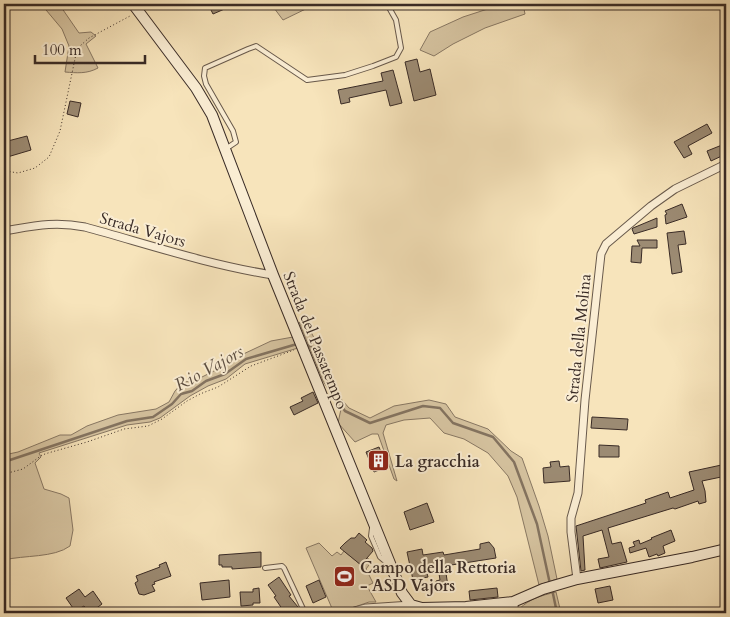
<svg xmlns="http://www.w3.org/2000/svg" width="730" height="617" font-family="Cardo,serif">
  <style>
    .green { fill: #d7c5a2; stroke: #887864 }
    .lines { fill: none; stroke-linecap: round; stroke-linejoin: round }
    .stream { stroke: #847461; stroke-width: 2.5 }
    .building { fill: #9c8b73; stroke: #392b26 }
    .lane-casing { stroke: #68594b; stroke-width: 6 }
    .street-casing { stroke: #68594b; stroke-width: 9 }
    .secondary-casing { stroke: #392b26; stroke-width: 12 }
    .path { stroke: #392b26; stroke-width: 1; stroke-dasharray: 1 2.5; stroke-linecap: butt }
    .lane { stroke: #faedd3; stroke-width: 4 }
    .street { stroke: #faedd3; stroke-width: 7 }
    .secondary { stroke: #faedd3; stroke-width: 10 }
    .labels { text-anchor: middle; stroke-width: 4; stroke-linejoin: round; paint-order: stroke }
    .street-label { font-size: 16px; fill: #392b26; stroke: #faedd3 }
    .poi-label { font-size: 16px; font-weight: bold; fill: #392b26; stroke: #faedd3; text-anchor: start }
    .water-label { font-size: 18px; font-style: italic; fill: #5e5043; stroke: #faedd3 }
  </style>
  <rect width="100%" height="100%" fill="#f7e4bb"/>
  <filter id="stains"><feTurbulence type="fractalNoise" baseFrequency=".004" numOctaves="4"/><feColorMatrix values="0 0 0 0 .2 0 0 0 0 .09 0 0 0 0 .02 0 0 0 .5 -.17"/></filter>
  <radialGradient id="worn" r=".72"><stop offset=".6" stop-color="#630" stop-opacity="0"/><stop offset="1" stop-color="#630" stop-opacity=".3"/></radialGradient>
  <path class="green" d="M41,4H59L79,33L91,32L96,36L86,44L98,68C87,74 77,73 65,72L69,46L62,29Z
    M271,4H316L283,20Z
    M503,4H523L525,14L485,28L453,44L434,56L420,50L430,32L463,17Z
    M299,322L311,332L324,357L336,393L349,408L370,418L394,406L429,400L446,404L455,417L488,429L511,451L522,458L539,506L548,536L557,579L539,585L517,497L508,476L488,453L464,439L444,433L430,418L404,420L386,425L383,433L397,481L394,479L378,434H372L355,442L338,423L341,409L323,381Z
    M293,337L298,348L245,364L226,379L208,386L190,396L160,418L150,422L127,425L39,453L41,457L35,463L44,489L61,494L69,498L73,530L70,546C54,558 24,555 4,560V455L18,452L60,435H71L87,426L118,415L156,409L169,402L175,391L182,383L200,378L220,368L237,357L271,341Z
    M319,543L332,556L337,552L341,555L344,551L361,565L367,558L372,561L366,569L373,583L367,586L376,602H369L337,613H334L306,548Z
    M556,592L561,613H518L519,609C531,598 540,596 556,592Z"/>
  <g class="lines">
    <path class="stream" d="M305,345L311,346L322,360L331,391L345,411L370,423L423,406L440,408L453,423L493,437L514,462L537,524L550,584
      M4,462L127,421L153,417L172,404L181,394L192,391L206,381L225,374L246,359L297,344
      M552,589L557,613"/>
  </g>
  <path class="building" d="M208,4H236L213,14Z
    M417,59L420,72L430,69L436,95L414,101L405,62Z
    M393,70L402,103L390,106L386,90L349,98L350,102L341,104L338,90L383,81L381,73Z
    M70,101L81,103L78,117L67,114Z
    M707,124L712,133L688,146L692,154L684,158L674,142Z
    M27,136L31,150L4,158V148H5L4,142Z
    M722,145L726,154L711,161L707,151Z
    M682,204L687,217L666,224L665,215L667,214L665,211Z
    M657,218V227L634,234L632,229L633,228Z
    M684,231L686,244L678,245L682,272L672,274L667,233Z
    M637,240H657V248H642L641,263L631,262L632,246H640Z
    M313,392L318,403L294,415L290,407L303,401L301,398Z
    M592,417L628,419L627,430L591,428Z
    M599,445L619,446V457H599Z
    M379,447L387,467L374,472L366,452Z
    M559,461L560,467L569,466L570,481L544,483L543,468L551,467L550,462Z
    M726,464V476L702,481L705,491L706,502L699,504L698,501L675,509L673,508L608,528L612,544L621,542L627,562L600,568L598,559L609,557L602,530L583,536L585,570L581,571L576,526L646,503L645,500L668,492L670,498L694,490L689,472Z
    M427,503L434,522L410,530L404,512Z
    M671,530L675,541L663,546L665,553L658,556L657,554L649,557L646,548L630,553L629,548L635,546L633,542L639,540L640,544L652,539L651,538Z
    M359,533L367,540L365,542L372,548L373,551L361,565L340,548L345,543L351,538H355Z
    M489,542L494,548L496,558L445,566L448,587L437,588L436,581L440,580L438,567L426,569L428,577L413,580L407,552L422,549L423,555L443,552L444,555L480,549V544Z
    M261,552V567L232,569V567H222V565H219V555Z
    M166,562L171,576L154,582L155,584L152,585L155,591L144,595L139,594L135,583L138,581L136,576L160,567L159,565Z
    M279,577L291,595L289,596L298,607L294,609L298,613H285L274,597L276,596L268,585Z
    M229,580L230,597L202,600L200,583Z
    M319,580L326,597L313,603L306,586Z
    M610,586L613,600L598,603L595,589Z
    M259,588L260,603H253V605L241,606L240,592H253V589Z
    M497,588L498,597L470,600L469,591Z
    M79,589L85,597L93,591L102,604L90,613L84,606L75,611L66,598Z"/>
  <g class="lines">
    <defs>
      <path id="lane" d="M227,148L236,142L233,131L206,84L204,76L205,68L248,49L256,46L307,80L345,75L373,66L396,57L401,48L396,20L387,4
        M372,528L371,536L380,557L387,563
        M265,568L282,566L284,568L305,613"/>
      <path id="street" d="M4,231C34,226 54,221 85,227C147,244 209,265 273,275
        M577,579L571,532V518L578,493L585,400L601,254L606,244L651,206L675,189L726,164
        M347,613L366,608L411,605"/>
      <path id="secondary" d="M133,4L196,88L212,115L273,275L402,593L411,605L422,608L466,607L513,602L543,589L577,579L692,557L726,549
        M512,613L513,602"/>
    </defs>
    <use href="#lane" class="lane-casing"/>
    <use href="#street" class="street-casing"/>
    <use href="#secondary" class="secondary-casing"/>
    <path class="path" d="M6,171L18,173L35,168L49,157L60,131L76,54L80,46L89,38L130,16
      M4,474L23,469L42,455L48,453L87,442L124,429L148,426L162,419L187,401L200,394L218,387L251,366L294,350"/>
    <use href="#lane" class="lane"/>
    <use href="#street" class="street"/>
    <use href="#secondary" class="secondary"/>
  </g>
  <defs>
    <symbol id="building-square" viewBox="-11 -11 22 22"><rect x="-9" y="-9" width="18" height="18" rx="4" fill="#8f2418" stroke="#faedd3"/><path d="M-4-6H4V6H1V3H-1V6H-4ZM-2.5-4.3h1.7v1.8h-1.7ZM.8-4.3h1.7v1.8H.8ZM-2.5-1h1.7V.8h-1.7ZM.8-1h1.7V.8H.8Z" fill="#fff"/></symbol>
    <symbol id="stadium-square" viewBox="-11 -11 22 22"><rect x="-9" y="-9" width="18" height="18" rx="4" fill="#8f2418" stroke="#faedd3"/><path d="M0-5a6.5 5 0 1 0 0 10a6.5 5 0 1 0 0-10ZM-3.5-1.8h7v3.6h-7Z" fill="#fff"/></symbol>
  </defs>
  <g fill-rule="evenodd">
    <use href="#building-square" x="366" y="448" width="25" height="25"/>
    <use href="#stadium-square" x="332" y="564" width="25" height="25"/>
  </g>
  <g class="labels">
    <g class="street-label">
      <text transform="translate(143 229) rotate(16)" y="6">Strada Vajors</text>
      <text transform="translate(578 338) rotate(-84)" y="6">Strada della Molina</text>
      <text transform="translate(316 340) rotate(68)" y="6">Strada del Passatempo</text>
    </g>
    <g class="poi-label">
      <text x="395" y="467">La gracchia</text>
      <text x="360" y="573">Campo della Rettoria<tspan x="360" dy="18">- ASD Vajors</tspan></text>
    </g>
    <g class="water-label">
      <text transform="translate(209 368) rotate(-29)" y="6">Rio Vajors</text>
    </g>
  </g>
  <rect width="730" height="617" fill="none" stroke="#f7e4bb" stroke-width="20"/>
  <rect x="5" y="5" width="720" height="607" fill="none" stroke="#392b26" stroke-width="2.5"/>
  <rect x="10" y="10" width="710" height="597" fill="none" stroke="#392b26"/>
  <path d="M35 55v8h110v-8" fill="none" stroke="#392b26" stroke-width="2.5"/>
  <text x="42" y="55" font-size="15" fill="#392b26" stroke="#faedd3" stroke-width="4" paint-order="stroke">100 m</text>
  <rect width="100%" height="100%" filter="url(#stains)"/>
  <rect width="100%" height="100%" fill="url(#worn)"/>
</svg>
